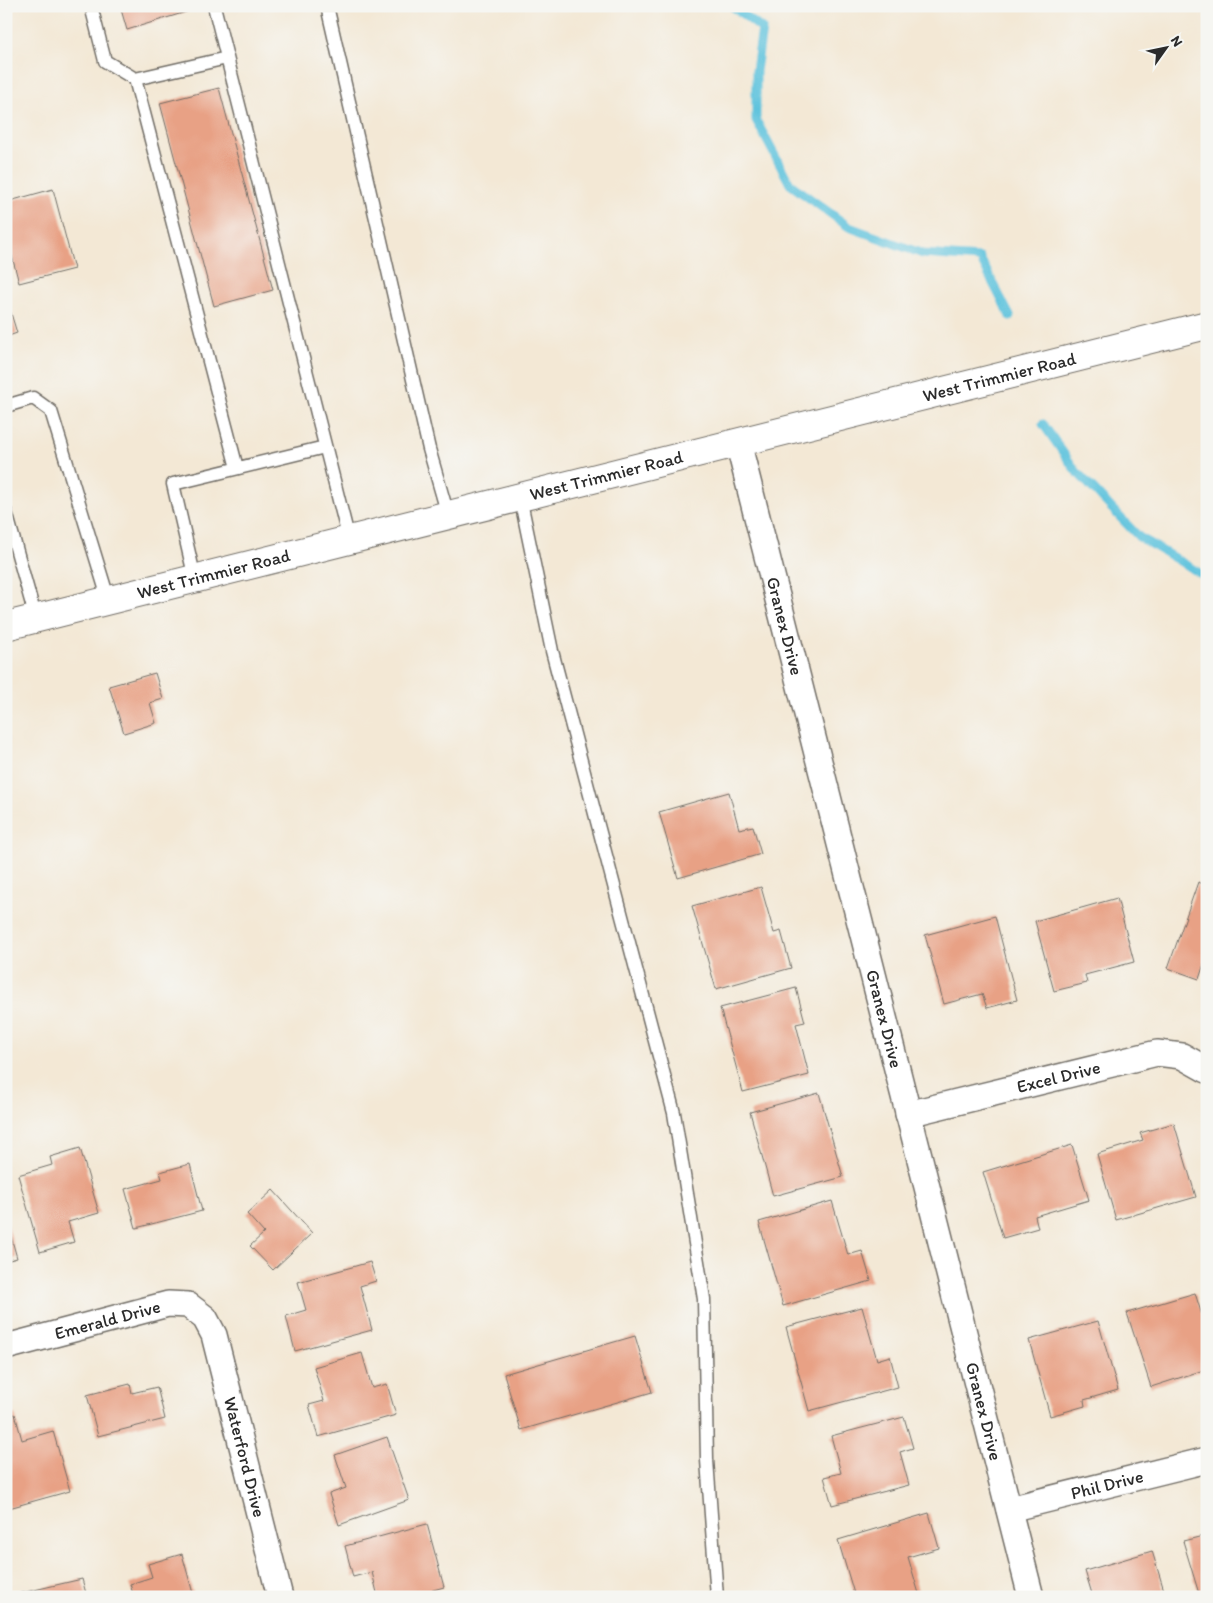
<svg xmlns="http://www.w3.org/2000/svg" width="1213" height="1603" font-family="Itim,sans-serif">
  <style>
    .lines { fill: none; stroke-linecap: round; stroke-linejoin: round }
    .stream { stroke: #5fc3dd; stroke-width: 9 }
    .building { fill: #e8a185 }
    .lane-casing { stroke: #716d66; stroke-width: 15 }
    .street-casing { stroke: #716d66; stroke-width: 28 }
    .secondary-casing { stroke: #716d66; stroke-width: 30 }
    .lane { stroke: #fff; stroke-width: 12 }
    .street { stroke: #fff; stroke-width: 25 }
    .secondary { stroke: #fff; stroke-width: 28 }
    .labels { text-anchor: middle; stroke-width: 4.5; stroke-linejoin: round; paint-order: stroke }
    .street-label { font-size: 18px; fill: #2b2b2b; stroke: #f6f6f2 }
  </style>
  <rect width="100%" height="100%" fill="#f6f6f2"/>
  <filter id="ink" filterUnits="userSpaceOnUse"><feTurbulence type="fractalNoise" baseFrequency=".02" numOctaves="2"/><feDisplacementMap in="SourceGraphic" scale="10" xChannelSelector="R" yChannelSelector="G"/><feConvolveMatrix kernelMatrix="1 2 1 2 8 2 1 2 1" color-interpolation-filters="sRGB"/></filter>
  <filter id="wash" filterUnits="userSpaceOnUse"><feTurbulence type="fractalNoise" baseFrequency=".0096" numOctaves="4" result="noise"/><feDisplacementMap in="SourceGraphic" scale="20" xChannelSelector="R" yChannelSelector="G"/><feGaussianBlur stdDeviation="1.12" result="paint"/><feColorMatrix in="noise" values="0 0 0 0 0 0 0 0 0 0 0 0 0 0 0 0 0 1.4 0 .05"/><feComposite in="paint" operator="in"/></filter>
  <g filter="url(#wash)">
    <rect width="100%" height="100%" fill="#f3e8d5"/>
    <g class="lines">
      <path class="stream" d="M732,6L762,29L756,71V120L790,184L849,227L923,254L980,258L1010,316
        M1043,424L1076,471L1139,537L1203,575L1207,576"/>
    </g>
    <g id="blocks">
      <path class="building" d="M120,6H198L199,8L127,30Z
        M219,88L273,290L214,306L160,103Z
        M53,189L74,269L19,283L6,233V202Z
        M6,297L17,333L6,337Z
        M155,673L163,699L150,703L156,723L124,733L109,686Z
        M729,792L739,829L753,826L761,854L678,878L659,812Z
        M1198,882L1207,886V962L1205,961L1199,979L1168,968Z
        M761,887L774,933L781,931L791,968L716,989L692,906Z
        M1117,898L1134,962L1085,975L1087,983L1054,991L1035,921Z
        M995,916L1017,1000L987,1008L982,994L944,1004L925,935Z
        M796,988L805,1022L796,1024L809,1075L743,1092L720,1008Z
        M819,1093L843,1177L773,1196L750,1112Z
        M1174,1123L1196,1197L1116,1220L1097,1154L1143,1140L1140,1133Z
        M1072,1145L1089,1200L1035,1216L1038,1228L1003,1238L983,1172Z
        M80,1148L99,1213L68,1222L74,1242L40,1252L18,1175L52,1165L50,1157Z
        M190,1164L202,1211L136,1228L125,1189L162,1179L160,1172Z
        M273,1190L312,1233L273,1270L250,1246L264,1233L247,1214Z
        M832,1201L848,1255L862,1251L871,1281L783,1306L759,1222Z
        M6,1219L17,1258L6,1261Z
        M370,1262L376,1281L360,1286L372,1330L295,1351L286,1316L306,1310L298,1282Z
        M1195,1293L1207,1331V1369L1151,1387L1127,1313Z
        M862,1307L877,1360L890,1356L898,1387L809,1411L786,1327Z
        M1098,1321L1118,1390L1084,1400L1085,1406L1050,1416L1029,1340Z
        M635,1336L652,1392L521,1430L504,1374Z
        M362,1353L372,1388L387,1384L396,1415L318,1437L309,1405L324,1401L314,1367Z
        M130,1384L132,1393L157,1387L165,1419L98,1436L87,1395Z
        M15,1414L22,1440L53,1431L70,1491L9,1508L6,1498V1416Z
        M904,1417L913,1448L900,1452L909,1485L832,1505L824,1477L841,1473L831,1436Z
        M387,1437L409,1500L339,1525L329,1494L346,1488L335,1455Z
        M929,1513L939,1548L908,1557L920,1597H855L838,1540Z
        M427,1524L444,1587L408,1597H378L372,1572L353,1577L345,1546Z
        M1207,1535V1597H1200L1183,1541Z
        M1152,1551L1166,1597H1093L1085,1571Z
        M182,1554L194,1597H134L130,1584L152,1577L148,1564Z
        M82,1579L87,1597H18L17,1594Z"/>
    </g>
  </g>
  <g filter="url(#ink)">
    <use href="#blocks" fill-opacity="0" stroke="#716d66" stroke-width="1"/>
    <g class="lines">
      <defs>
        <path id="lane" d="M91,6L105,61L135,79L237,468
          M214,6L349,540
          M327,6L429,449L448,515
          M135,79L227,58
          M6,406L33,398L51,411L109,601
          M520,497L552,651L674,1113L704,1299L707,1460L717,1597
          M6,512L36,619
          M195,579L173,484L325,447"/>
        <g id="street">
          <path id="s1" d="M738,442L1031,1597"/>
          <path id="s2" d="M908,1114L1157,1053L1182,1056L1207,1070"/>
          <path id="s3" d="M6,1347L168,1304L188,1305L205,1318L214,1335L280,1597"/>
          <path id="s4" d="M1009,1509L1207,1460"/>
        </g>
        <g id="secondary">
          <path id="s5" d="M6,626L1207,325"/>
        </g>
      </defs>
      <use href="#lane" class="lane-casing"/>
      <use href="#street" class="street-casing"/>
      <use href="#secondary" class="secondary-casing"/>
      <use href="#lane" class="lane"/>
      <use href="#street" class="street"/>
      <use href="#secondary" class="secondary"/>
    </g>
  </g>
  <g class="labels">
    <g class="street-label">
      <text dy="6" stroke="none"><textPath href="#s5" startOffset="1024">West Trimmier Road</textPath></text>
      <text dy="6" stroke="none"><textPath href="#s5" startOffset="619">West Trimmier Road</textPath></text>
      <text dy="6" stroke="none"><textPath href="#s5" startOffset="214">West Trimmier Road</textPath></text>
      <text dy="6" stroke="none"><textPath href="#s1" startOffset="190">Granex Drive</textPath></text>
      <text dy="6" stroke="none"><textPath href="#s1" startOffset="595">Granex Drive</textPath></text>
      <text dy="6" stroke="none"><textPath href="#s2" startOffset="155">Excel Drive</textPath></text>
      <text dy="6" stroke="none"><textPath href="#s3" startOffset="105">Emerald Drive</textPath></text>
      <text dy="6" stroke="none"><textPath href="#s1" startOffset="1000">Granex Drive</textPath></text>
      <text dy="6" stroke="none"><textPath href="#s3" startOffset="354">Waterford Drive</textPath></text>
      <text dy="6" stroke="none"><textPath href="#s4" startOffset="101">Phil Drive</textPath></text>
    </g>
  </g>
  <rect width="1213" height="1603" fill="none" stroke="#f6f6f2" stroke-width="25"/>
  <g transform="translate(1166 48) rotate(57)" stroke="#f6f6f2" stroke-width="4" paint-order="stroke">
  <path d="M0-4L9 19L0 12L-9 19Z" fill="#2b2b2b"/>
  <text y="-8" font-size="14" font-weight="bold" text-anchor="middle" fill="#2b2b2b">N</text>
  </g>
</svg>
